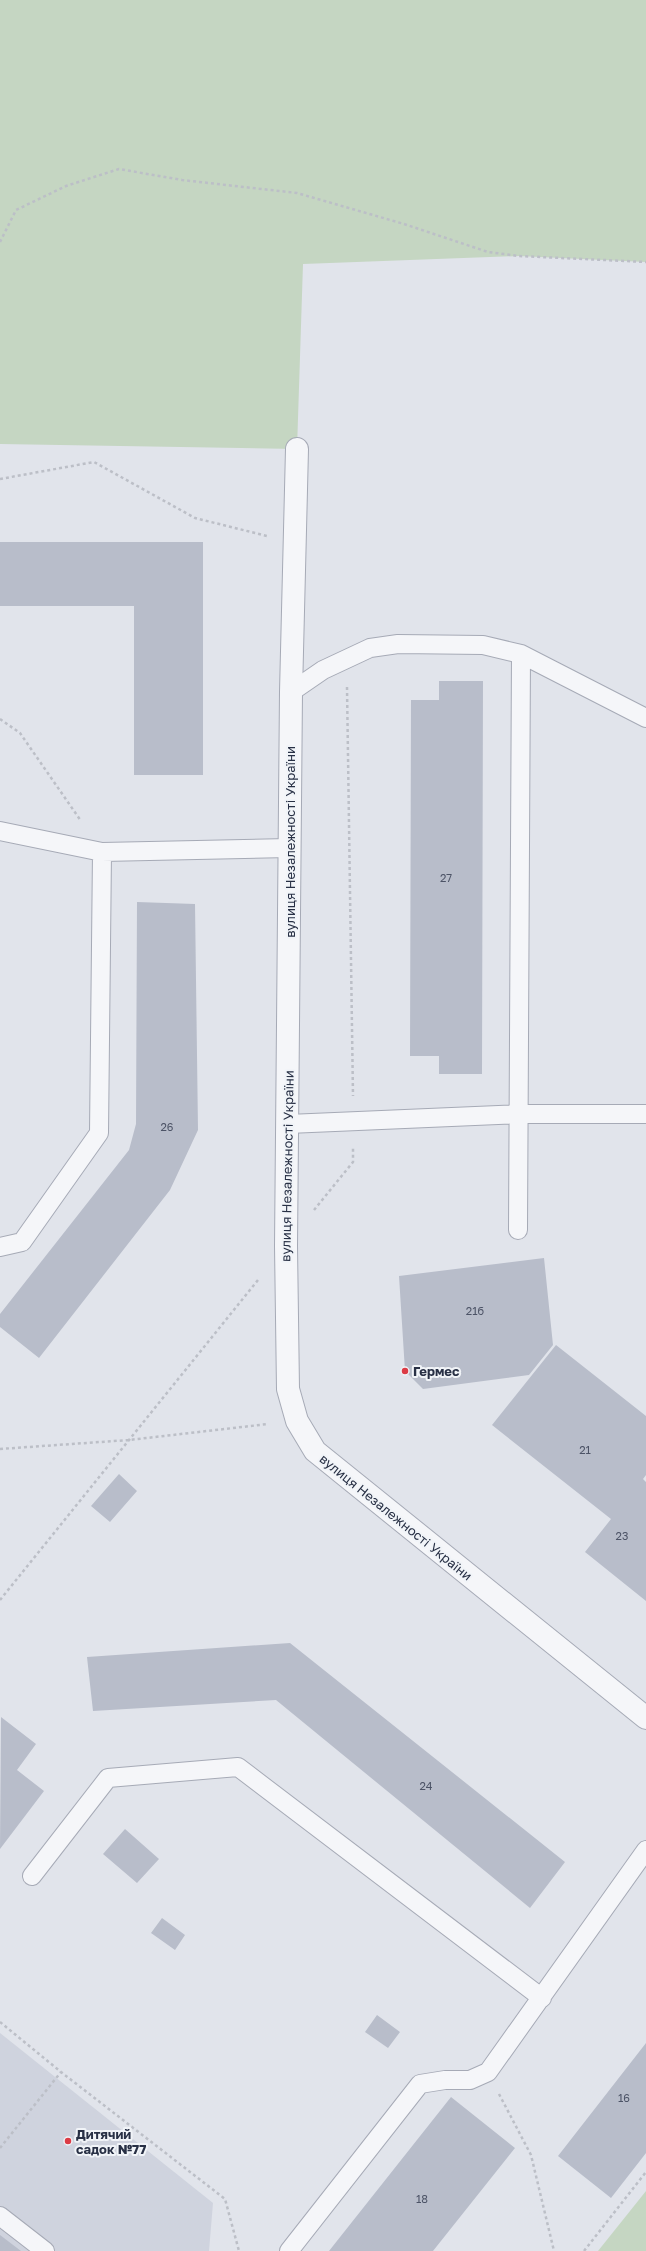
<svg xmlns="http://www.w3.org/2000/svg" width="646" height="2251" font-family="'Golos Text',sans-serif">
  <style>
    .built { fill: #cfd3de }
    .green { fill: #c5d6c2 }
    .building { fill: #b8bdca }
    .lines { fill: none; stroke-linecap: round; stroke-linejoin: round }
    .service-casing { stroke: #a6aab6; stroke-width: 20 }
    .minor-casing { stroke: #a6aab6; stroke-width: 24 }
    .path { stroke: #bcbfc7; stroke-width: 2.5; stroke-dasharray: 3 3; stroke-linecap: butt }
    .service { stroke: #f5f6f9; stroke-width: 18 }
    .minor { stroke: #f5f6f9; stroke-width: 22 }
    .poi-dot { fill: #dc3b45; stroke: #f1f4f8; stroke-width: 1.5 }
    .labels { text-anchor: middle; stroke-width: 4; stroke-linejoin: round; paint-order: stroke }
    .number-label { font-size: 11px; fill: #4c5366 }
    .street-label { font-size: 13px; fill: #283045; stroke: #f1f4f8 }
    .poi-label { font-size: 13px; font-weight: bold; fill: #283045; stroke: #f1f4f8; text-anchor: start }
  </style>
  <rect width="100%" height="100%" fill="#e1e4eb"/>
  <path class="built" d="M0,2033L213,2203L209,2251H0Z"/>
  <path class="green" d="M0,0H646V262L519,256L303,264L297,449L0,444Z
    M646,2191V2251H598Z"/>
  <path class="building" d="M0,542H203V775H134V606H0Z
    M439,681H483L482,1074H439V1056H410L411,700H439Z
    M137,902L195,904L198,1130L170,1190L39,1358L0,1327V1314L129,1150L136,1124Z
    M544,1258L553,1345L529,1375L423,1389L405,1371L399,1276Z
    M556,1345L646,1416V1475L643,1479L646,1482V1601L585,1552L611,1519L492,1425Z
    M119,1474L137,1491L110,1522L91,1506Z
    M290,1643L565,1862L530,1908L276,1700L93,1711L87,1657Z
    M1,1717L36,1744L17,1770L44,1791L0,1849Z
    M125,1829L159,1859L137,1883L103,1854Z
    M162,1918L185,1935L175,1950L151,1933Z
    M377,2015L400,2032L388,2048L365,2032Z
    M646,2043V2153L611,2198L558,2156Z
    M451,2097L515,2148L433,2251H329Z
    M0,2235L21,2251H0Z"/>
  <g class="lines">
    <defs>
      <path id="service" d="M291,692L323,670L370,648L398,644L483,645L521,654L646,718
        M0,831L102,852
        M288,1124L520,1114H646
        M518,1230L521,654
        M0,1247L22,1242L99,1133L102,852L289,848
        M32,1876L108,1778L238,1767L542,1998
        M0,2216L45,2251
        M289,2251L420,2084L445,2080H470L488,2072L646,1850"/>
      <path id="minor" d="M297,449L291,692L286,1246L288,1389L297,1421L315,1451L646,1718"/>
    </defs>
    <use href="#service" class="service-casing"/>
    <use href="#minor" class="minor-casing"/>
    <path class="path" d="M0,242L16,210L66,186L119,169L182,180L297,193L404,224L488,252L519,256L646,262
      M0,479L94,462L195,518L267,536
      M347,687L353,1096
      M0,719L20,733L81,821
      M314,1210L353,1162V1147
      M0,1449L129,1440L268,1424
      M0,1600L258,1280
      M0,2022L61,2072L225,2199L239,2251
      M499,2094L531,2155L554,2251
      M0,2148L61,2072
      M584,2251L646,2172"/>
    <use href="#service" class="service"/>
    <use href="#minor" class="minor"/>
  </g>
  <g class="poi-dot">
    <circle cx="405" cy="1371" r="4"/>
    <circle cx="68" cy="2141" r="4"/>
  </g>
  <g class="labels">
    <g class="number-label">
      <text x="446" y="882">27</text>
      <text x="167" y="1131">26</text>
      <text x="475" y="1315">21б</text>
      <text x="585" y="1454">21</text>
      <text x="622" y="1540">23</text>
      <text x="426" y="1790">24</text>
      <text x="624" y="2102">16</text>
      <text x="422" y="2203">18</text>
    </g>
    <g class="street-label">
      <text transform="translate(290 842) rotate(-90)" y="5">вулиця Незалежності України</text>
      <text transform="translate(287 1166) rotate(-89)" y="5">вулиця Незалежності України</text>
      <text transform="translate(396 1517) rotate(39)" y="5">вулиця Незалежності України</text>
    </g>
    <g class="poi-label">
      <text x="413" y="1376">Гермес</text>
      <text x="76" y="2139">Дитячий<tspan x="76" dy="15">садок №77</tspan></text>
    </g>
  </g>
</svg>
